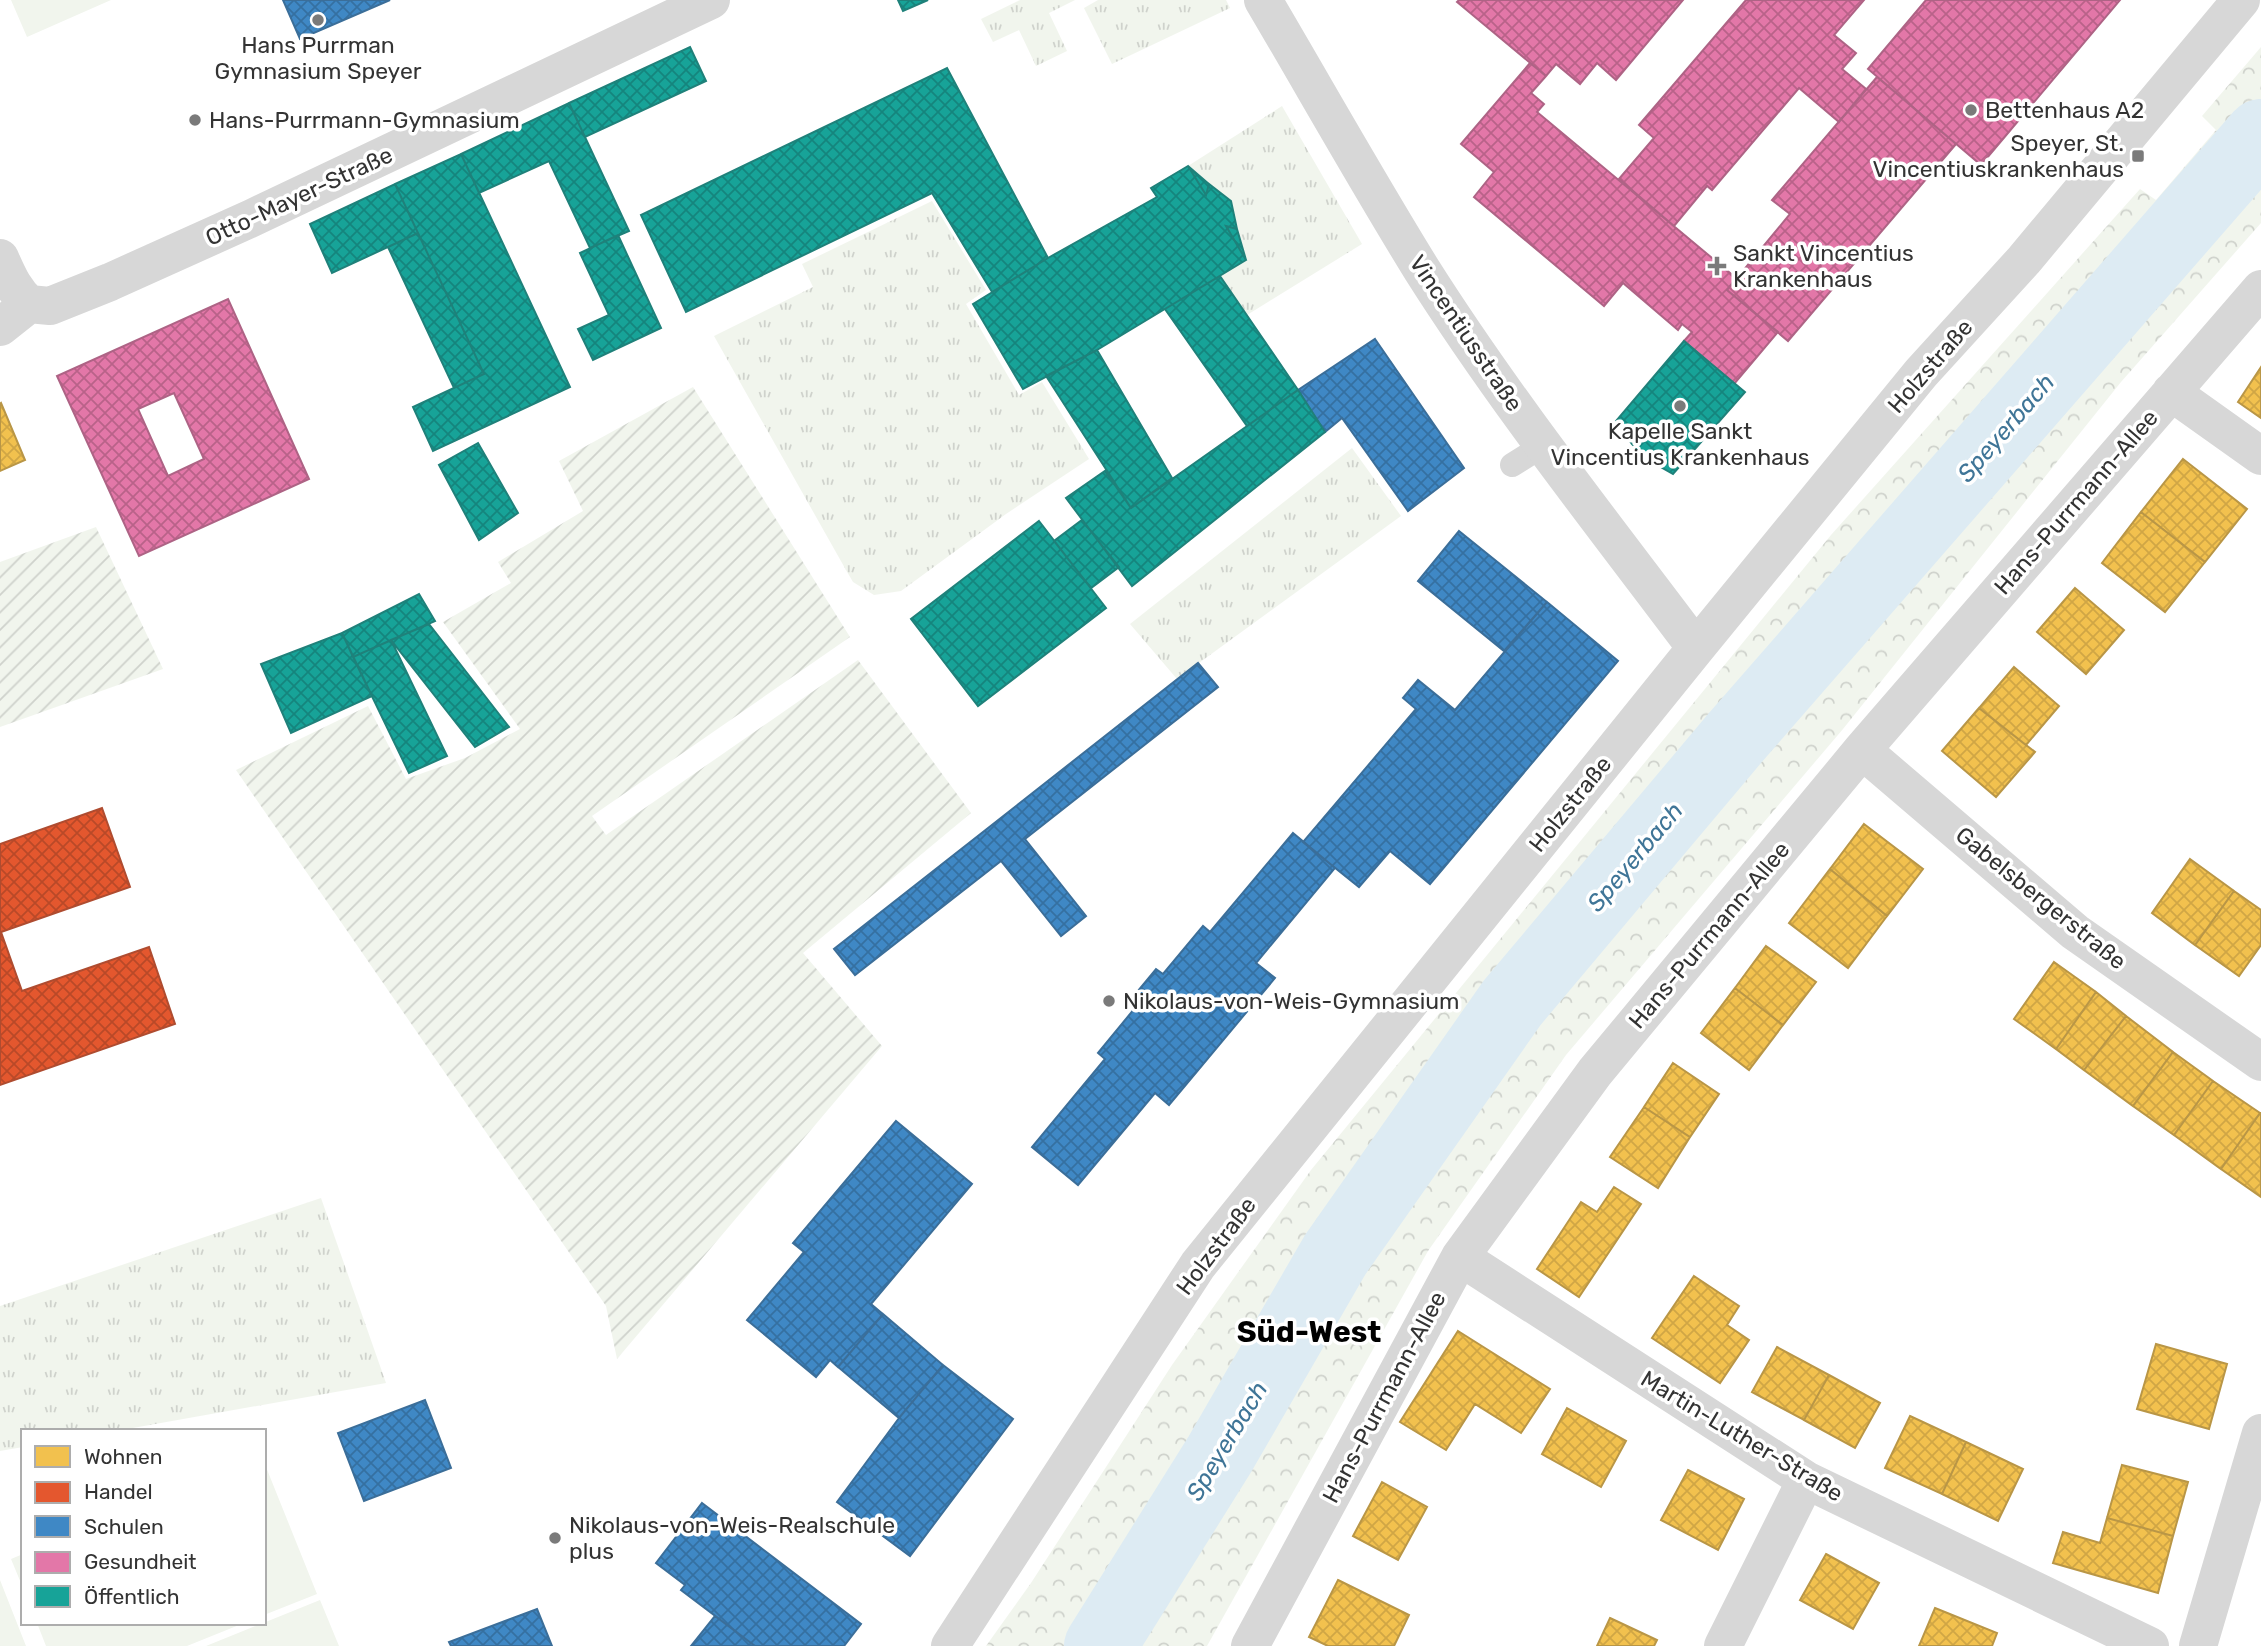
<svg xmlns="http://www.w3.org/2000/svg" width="2261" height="1646" font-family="Rubik,sans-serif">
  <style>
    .grass { fill: url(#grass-tufts) }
    .forest { fill: url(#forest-crowns) }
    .garden { fill: url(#garden-furrows) }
    .pitch { fill: #f1f5ed }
    .homes { fill: url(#homes-cross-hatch); stroke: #b99646; stroke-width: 2 }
    .shops { fill: url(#shops-cross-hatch); stroke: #af4c30; stroke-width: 2 }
    .schools { fill: url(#schools-cross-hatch); stroke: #3b6e99; stroke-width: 2 }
    .health { fill: url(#health-cross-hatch); stroke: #ae6385; stroke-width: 2; fill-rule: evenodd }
    .public { fill: url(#public-cross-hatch); stroke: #1f817a; stroke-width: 2 }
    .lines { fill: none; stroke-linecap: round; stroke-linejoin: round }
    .river { stroke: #ddebf3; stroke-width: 72 }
    .lane { stroke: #d7d7d7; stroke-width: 24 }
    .street { stroke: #d7d7d7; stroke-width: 38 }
    .poi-dot { fill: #7a7a7a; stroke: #fff; stroke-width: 2.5 }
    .labels { text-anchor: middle; stroke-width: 7; stroke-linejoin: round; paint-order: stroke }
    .poi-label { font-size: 23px; fill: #333; stroke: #fff; text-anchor: start }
    .street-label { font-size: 23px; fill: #333; stroke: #fff }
    .water-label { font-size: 24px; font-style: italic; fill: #3f7597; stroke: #fff }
    .district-label { font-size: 30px; font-weight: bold; fill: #000; stroke: #fff }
  </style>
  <defs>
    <pattern id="grass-tufts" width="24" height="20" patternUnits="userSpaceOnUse" patternTransform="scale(1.75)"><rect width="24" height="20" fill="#f1f5ed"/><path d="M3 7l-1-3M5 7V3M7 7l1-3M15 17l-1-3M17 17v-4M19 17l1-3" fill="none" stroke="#cfd2cc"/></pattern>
    <pattern id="forest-crowns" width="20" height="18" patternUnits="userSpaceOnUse" patternTransform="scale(1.75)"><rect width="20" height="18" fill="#f1f5ed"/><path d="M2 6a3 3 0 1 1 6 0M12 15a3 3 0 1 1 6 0" fill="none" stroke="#cfd2cc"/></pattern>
    <pattern id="garden-furrows" width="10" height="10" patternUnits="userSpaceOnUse" patternTransform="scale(1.75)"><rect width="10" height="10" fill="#f1f5ed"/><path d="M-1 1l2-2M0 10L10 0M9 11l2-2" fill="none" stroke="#cfd2cc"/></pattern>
    <pattern id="homes-cross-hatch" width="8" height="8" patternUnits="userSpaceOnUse" patternTransform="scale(1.75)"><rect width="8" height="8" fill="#f2c14e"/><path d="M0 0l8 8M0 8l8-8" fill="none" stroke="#d0a645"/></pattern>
    <pattern id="shops-cross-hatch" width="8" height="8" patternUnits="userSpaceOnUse" patternTransform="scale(1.75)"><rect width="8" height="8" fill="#e4572e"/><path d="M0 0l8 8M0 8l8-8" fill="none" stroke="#b94928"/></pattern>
    <pattern id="schools-cross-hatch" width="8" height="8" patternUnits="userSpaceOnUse" patternTransform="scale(1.75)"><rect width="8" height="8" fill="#3f88c5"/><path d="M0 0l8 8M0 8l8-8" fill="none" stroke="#3570a1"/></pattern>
    <pattern id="health-cross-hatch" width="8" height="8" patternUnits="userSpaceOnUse" patternTransform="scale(1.75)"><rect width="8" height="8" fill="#e377a8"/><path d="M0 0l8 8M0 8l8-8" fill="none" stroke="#b96289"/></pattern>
    <pattern id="public-cross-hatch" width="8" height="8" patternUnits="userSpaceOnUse" patternTransform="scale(1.75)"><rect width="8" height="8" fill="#17a398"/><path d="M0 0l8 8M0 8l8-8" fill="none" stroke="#15857d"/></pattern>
  </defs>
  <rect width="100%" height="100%" fill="#fff"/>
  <path class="grass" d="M1020,0H1075L1049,13L1067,51L1036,66L1019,30L993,42L981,19Z
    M1098,0H1226L1230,8L1112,64L1084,8Z
    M1282,106L1362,244L1247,315L1220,276L1246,260L1231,201L1188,166Z
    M932,201L986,290L966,304L1019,395L1042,382L1089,459L1006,514L901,591L874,595L853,582L846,570L714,336L813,287L802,264Z
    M1352,448L1401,516L1177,679L1130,624Z
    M321,1198L386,1383L116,1431H23V1447L0,1451V1306Z"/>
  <path class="forest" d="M2261,47V223L2121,382L1843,729L1566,1055L1428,1251L1207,1646H986L1031,1583L1172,1365L1311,1170L1831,535L2140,189L2156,200L2216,130L2202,116Z"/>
  <path class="garden" d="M693,387L850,637L592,816L606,835L858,660L971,813L803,953L882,1046L617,1359L606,1306L236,770L368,706L406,779L465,758L520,729L443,622L511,583L498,562L583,511L559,461Z
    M96,527L163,669L0,727V562Z"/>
  <path class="pitch" d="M11,0H111L27,37Z
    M264,1462L317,1594L264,1615Z
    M23,1554V1588L11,1559Z
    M0,1580L26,1646H0Z
    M320,1600L339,1646H206Z
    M37,1623H244L187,1646H46Z"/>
  <path class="homes" d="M2261,367V418L2238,402Z
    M1,403L25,460L0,471V404Z
    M2183,459L2247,509L2205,562L2141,512Z
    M2141,512L2205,562L2165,612L2102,563Z
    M2075,588L2124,630L2086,674L2037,632Z
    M2014,667L2059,706L2026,745L1979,708Z
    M1979,708L2035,752L1996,797L1942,751Z
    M1864,824L1923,869L1887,916L1830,869Z
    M2190,859L2234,891L2195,945L2152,913Z
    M1830,869L1887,916L1848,968L1789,923Z
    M2234,891L2261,910V945L2239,976L2195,945Z
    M1766,946L1816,982L1783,1025L1735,988Z
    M2054,962L2096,992L2056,1049L2014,1019Z
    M1735,988L1783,1025L1749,1070L1701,1033Z
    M2096,992L2126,1016L2084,1070L2056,1049Z
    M2126,1016L2173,1052L2133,1106L2084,1070Z
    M2173,1052L2213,1081L2174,1135L2133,1106Z
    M1673,1063L1719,1094L1690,1137L1644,1107Z
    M2213,1081L2260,1113L2221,1169L2174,1135Z
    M1644,1107L1690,1137L1658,1188L1610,1157Z
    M2260,1113H2261V1197L2221,1169Z
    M1614,1187L1641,1204L1579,1297L1537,1269L1581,1202L1597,1212Z
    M1694,1276L1739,1306L1727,1325L1749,1340L1720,1383L1652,1338Z
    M1458,1331L1550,1389L1521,1433L1475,1404L1446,1450L1400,1422Z
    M2156,1344L2227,1364L2209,1429L2137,1409Z
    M1777,1347L1829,1375L1804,1420L1752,1392Z
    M1829,1375L1880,1403L1855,1448L1804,1420Z
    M1567,1408L1626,1441L1601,1487L1542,1454Z
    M1910,1416L1966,1442L1942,1494L1885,1468Z
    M1966,1442L2023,1469L1998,1521L1942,1494Z
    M2122,1465L2188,1482L2173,1536L2107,1518Z
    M1688,1470L1744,1499L1718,1550L1661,1520Z
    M1382,1482L1427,1507L1398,1560L1353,1536Z
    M2107,1518L2173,1536L2158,1593L2053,1563L2063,1532L2100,1543Z
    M1826,1554L1879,1583L1853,1629L1800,1600Z
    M1338,1580L1409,1615L1394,1646H1328L1309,1637Z
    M1935,1608L1997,1633L1992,1646H1919Z
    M1610,1618L1657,1640L1654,1646H1597Z"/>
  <path class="shops" d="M102,808L130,887L1,932L22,991L149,947L175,1024L0,1085V844Z"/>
  <path class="schools" d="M283,0H390L300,39Z
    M1375,339L1464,468L1408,511L1342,418L1325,432L1298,390Z
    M1459,531L1547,602L1504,651L1418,581Z
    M1547,602L1618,661L1430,884L1390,851L1359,887L1303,842L1416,709L1403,698L1418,680L1455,710Z
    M1198,663L1218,687L1025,839L1086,916L1061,936L1001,861L855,975L834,949Z
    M1293,833L1335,868L1256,963L1275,978L1169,1105L1155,1093L1078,1185L1032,1147L1105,1059L1098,1053L1144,997L1137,992L1156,969L1163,974L1203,926L1210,932Z
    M896,1121L972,1184L871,1304L883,1314L838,1367L830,1360L816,1377L747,1320L804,1252L793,1243Z
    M883,1314L943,1365L899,1418L838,1367Z
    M943,1365L1013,1419L910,1556L837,1502L899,1418Z
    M425,1400L451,1468L364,1501L338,1433Z
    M702,1503L861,1624L844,1646H755L681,1590L685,1585L656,1563Z
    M537,1609L552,1646H451L449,1642Z
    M715,1616L755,1646H691Z"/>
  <path class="health" d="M1459,0H1683L1616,80L1597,63L1580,84L1556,64L1546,76L1457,2Z
    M1746,0H1864L1834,35L1856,53L1842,69L1866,89L1839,122L1799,88L1712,190L1707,186L1674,226L1619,179L1654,138L1639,125Z
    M1926,0H2120L1981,165L1868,69Z
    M1530,63L1546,76L1531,93L1544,104L1537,112L1736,278L1727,290L1778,332L1734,384L1684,341L1692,332L1682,324L1678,330L1623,283L1604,306L1474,197L1494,172L1461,144Z
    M1877,77L1956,144L1788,341L1727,290L1790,214L1772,200Z
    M228,299L309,479L139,556L57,376ZM174,393L204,459L168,476L138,409Z"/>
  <path class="public" d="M898,0H928L903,11Z
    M690,47L706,81L585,137L569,103Z
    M947,68L1048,258L992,292L932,193L686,312L641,215Z
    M569,103L629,231L590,248L549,161L479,193L461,154Z
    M461,154L570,387L433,451L413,407L484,374L395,184Z
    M1188,166L1206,195L1209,184L1231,201L1237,229L1226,226L1246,260L1097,350L1023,389L973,304L1048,258L1157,197L1151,188Z
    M1188,166L1209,184L1206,195Z
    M395,184L418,233L332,273L310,224Z
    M1226,226L1237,229L1246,260Z
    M418,233L484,374L454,388L388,247Z
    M618,235L661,328L593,360L578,329L609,315L580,253Z
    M1220,276L1298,390L1247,426L1165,309Z
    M1684,341L1745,392L1673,474L1650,461L1632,444L1616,421Z
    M1097,350L1172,478L1131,508L1046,376Z
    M1298,390L1325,432L1132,586L1066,498L1105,471L1131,508Z
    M478,443L518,513L479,540L439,465Z
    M1082,520L1119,567L1091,588L1054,541Z
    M1039,521L1106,608L978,706L911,619Z
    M419,594L435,621L353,657L342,633Z
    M429,624L509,727L475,747L391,640Z
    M342,633L372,696L291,733L261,664Z
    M391,640L447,756L409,773L353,657Z"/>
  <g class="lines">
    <path class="river" d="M1100,1646L1220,1454L1335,1255L1512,1003L1735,738L2261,135"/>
    <path class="lane" d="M1512,465L1544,445"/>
    <path class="street" d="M1263,0C1316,90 1367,181 1422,270C1505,401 1603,524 1696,648
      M0,258C8,276 14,291 29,304
      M0,327L29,304L50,306L110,282L252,218L711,0
      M2171,392L2261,456
      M1862,750L2075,932L2261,1062
      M1460,1257L1806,1480L2150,1646
      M950,1646L1198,1265L1696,648L1921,373L2024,260L2241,0
      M1250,1646L1460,1257L1595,1072L1862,750L2261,289
      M1723,1646L1806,1480
      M2198,1646L2261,1433"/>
  </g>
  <g class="poi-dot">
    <circle cx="318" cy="20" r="7"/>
    <circle cx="1971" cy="110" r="7"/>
    <circle cx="195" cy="120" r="7"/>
    <rect x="2131" y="149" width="14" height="14" rx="3.5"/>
    <path d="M1713.5 255.5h7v7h7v7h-7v7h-7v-7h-7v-7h7z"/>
    <circle cx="1680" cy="406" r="7"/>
    <circle cx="1109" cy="1001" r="7"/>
    <circle cx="555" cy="1538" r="7"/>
  </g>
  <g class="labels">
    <g class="poi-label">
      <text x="318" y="53" text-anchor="middle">Hans Purrman<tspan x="318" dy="26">Gymnasium Speyer</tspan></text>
      <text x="1985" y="118">Bettenhaus A2</text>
      <text x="209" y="128">Hans-Purrmann-Gymnasium</text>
      <text x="2124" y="151" text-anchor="end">Speyer, St.<tspan x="2124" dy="26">Vincentiuskrankenhaus</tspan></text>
      <text x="1733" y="261">Sankt Vincentius<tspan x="1733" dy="26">Krankenhaus</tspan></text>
      <text x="1680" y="439" text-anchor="middle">Kapelle Sankt<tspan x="1680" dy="26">Vincentius Krankenhaus</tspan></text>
      <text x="1123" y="1009">Nikolaus-von-Weis-Gymnasium</text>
      <text x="569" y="1533">Nikolaus-von-Weis-Realschule<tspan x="569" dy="26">plus</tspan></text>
    </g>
    <g class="street-label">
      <text transform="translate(299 196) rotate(-25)" y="8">Otto-Mayer-Straße</text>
      <text transform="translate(1466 333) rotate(56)" y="8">Vincentiusstraße</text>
      <text transform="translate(1930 366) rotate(-49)" y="8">Holzstraße</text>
      <text transform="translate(2076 502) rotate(-49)" y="8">Hans-Purrmann-Allee</text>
      <text transform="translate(1570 804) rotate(-51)" y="8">Holzstraße</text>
      <text transform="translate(2041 898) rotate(39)" y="8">Gabelsbergerstraße</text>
      <text transform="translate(1709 935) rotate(-50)" y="8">Hans-Purrmann-Allee</text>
      <text transform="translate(1216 1246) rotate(-53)" y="8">Holzstraße</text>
      <text transform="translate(1384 1397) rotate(-62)" y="8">Hans-Purrmann-Allee</text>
      <text transform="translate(1742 1436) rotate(31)" y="8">Martin-Luther-Straße</text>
    </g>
    <g class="water-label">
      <text transform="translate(2006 428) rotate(-49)" y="8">Speyerbach</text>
      <text transform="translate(1635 857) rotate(-50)" y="8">Speyerbach</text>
      <text transform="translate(1227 1441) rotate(-59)" y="8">Speyerbach</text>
    </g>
    <g class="district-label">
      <text x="1309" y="1342">Süd-West</text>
    </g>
  </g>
  <rect x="21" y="1429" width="245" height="196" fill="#ffffff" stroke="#adadad" stroke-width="2"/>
  <rect x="35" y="1446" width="35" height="21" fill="#f2c14e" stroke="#adadad" stroke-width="2"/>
  <text x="84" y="1464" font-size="21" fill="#333333">Wohnen</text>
  <rect x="35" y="1482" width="35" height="21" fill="#e4572e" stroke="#adadad" stroke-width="2"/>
  <text x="84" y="1499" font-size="21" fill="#333333">Handel</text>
  <rect x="35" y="1516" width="35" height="21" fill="#3f88c5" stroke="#adadad" stroke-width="2"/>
  <text x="84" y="1534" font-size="21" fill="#333333">Schulen</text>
  <rect x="35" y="1552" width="35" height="21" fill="#e377a8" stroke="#adadad" stroke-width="2"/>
  <text x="84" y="1569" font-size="21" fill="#333333">Gesundheit</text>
  <rect x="35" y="1586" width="35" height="21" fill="#17a398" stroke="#adadad" stroke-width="2"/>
  <text x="84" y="1604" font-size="21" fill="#333333">Öffentlich</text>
</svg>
